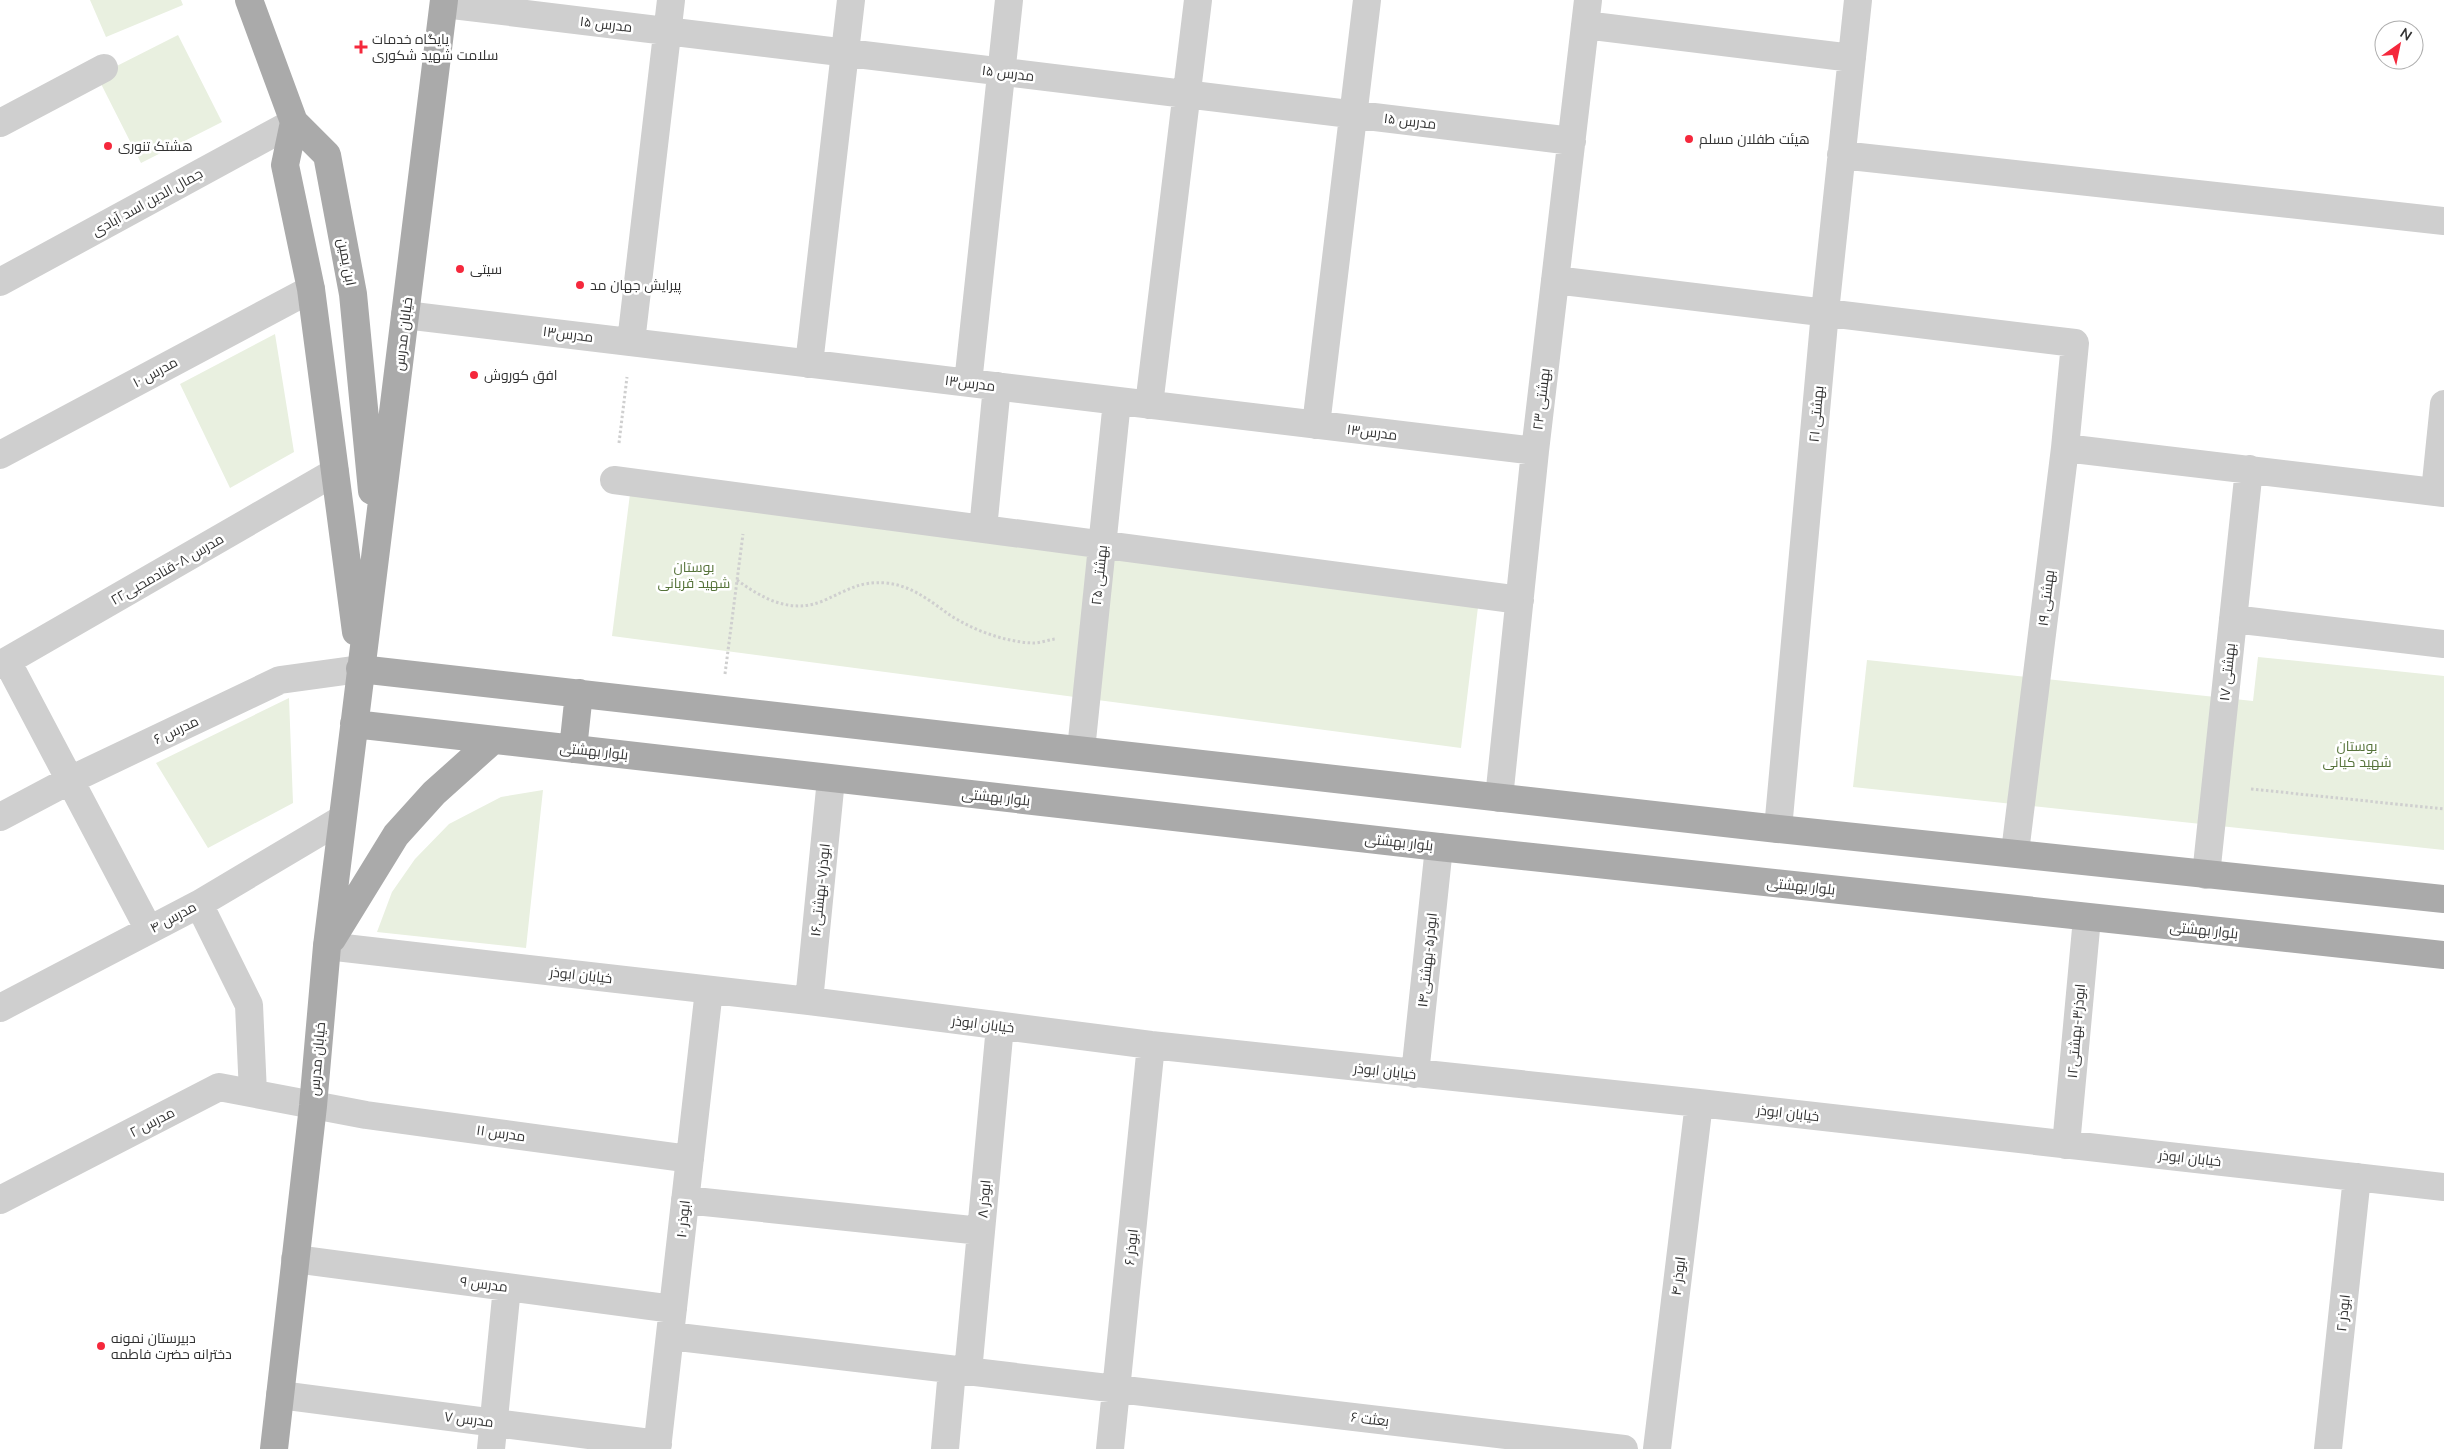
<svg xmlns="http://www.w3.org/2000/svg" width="2444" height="1449" font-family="Mulish,Cairo,sans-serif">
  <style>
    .green { fill: #e9f0e0 }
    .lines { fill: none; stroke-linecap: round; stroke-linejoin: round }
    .path { stroke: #cfcfcf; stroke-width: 3; stroke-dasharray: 2.5 2.5; stroke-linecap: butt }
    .minor { stroke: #cfcfcf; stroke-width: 28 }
    .major { stroke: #aaa; stroke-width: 28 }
    .poi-dot { fill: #f5283c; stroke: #fff; stroke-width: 2 }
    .labels { text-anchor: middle; stroke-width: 5; stroke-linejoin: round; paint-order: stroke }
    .street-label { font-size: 14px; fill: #323232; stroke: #fff }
    .poi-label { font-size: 14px; fill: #323232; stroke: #fff; text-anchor: start }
    .park-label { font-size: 14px; fill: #56733a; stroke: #fff }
  </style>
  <rect width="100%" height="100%" fill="#fff"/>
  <path class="green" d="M90,0H181L183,5L106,37Z
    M178,35L222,122L141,163L97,76Z
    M275,334L294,452L230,488L180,384Z
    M630,494L1478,607L1461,748L612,636Z
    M2258,657L2444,676V850L1853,787L1867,660L2253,701Z
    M289,698L293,803L208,848L156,763Z
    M543,790L526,948L377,932L392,892L415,859L449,824L501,797Z"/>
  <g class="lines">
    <path class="path" d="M619,443L627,377
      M737,580C763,599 792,615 825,600C848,590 859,581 886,583C910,585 929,600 947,613C970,629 1004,642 1033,643C1040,643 1048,640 1055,639
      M725,674L743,534
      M2251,789L2444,809"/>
    <path class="minor" d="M444,4L1572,141
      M1585,25L1852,58
      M0,123L104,68
      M1841,155L2444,221
      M1555,280L2075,343L2065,448L2015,852
      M0,282L294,122
      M405,315L1535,451
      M631,342L671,0
      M809,364L851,0
      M968,383L1009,0
      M1149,405L1198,0
      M1316,425L1367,0
      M2065,448L2444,493
      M0,455L311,289
      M614,480L1520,600
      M2435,492L2444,404
      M983,529L997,386
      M2233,619L2444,644
      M7,661L149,930
      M0,665L335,472
      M1081,750L1117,401
      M1499,798L1535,451L1588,0
      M0,817L70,780L280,680L360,669
      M1778,829L1825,312L1858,0
      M2206,875L2249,469
      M199,904L249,1005L253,1093
      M327,946L809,1001L1151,1045L1699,1103L2444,1187
      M809,1001L831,779
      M0,1008L199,904L342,819
      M1415,1074L1439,847
      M2066,1145L2087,918
      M0,1200L219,1087L366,1115L690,1159
      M685,1200L981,1231
      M295,1259L673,1309
      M670,1336L1624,1449
      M968,1372L1000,1026
      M280,1395L658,1444
      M491,1449L507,1287
      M657,1449L709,990
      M945,1449L952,1370
      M1110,1449L1151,1045
      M1657,1449L1699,1103
      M2328,1449L2357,1177"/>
    <path class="major" d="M249,0L294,122L327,155L353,294L372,491
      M294,122L285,165L311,289L356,632
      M360,669L1778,829L2444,899
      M354,724L1439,847L2444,955
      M573,749L579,693
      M332,939L396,835L434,793L492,741
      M274,1449L313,1106L327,946L444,0"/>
  </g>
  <g class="poi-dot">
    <path d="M358.5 39.5h5v5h5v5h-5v5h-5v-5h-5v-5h5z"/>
    <circle cx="1689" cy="139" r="5"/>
    <circle cx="108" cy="146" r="5"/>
    <circle cx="460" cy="269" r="5"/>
    <circle cx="580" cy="285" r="5"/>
    <circle cx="474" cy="375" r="5"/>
    <circle cx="101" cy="1346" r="5"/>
  </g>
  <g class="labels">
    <g class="street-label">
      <text transform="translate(606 24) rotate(7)" y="5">مدرس ۱۵</text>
      <text transform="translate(1008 73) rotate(7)" y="5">مدرس ۱۵</text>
      <text transform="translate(1410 121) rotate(7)" y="5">مدرس ۱۵</text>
      <text transform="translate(147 202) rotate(-29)" y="5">جمال الدین اسد آبادی</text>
      <text transform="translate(347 262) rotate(79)" y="5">ابن یمین</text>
      <text transform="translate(403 334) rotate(-83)" y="5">خیابان مدرس</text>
      <text transform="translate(568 334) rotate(7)" y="5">مدرس۱۳</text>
      <text transform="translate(155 372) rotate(-28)" y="5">مدرس ۱۰</text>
      <text transform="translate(970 383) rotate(7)" y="5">مدرس۱۳</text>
      <text transform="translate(1541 399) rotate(-83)" y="5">بهشتی ۲۳</text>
      <text transform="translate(1816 414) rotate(-85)" y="5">بهشتی ۲۱</text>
      <text transform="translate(1372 432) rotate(7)" y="5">مدرس۱۳</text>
      <text transform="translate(167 569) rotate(-30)" y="5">مدرس ۸-قنادمحبی۲۲</text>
      <text transform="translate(1099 575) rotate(-84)" y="5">بهشتی ۲۵</text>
      <text transform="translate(2046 598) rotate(-83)" y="5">بهشتی ۱۹</text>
      <text transform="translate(2227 672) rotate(-84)" y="5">بهشتی ۱۷</text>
      <text transform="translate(176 730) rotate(-25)" y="5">مدرس ۶</text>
      <text transform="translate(594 751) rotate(6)" y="5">بلوار بهشتی</text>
      <text transform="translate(996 797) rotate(6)" y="5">بلوار بهشتی</text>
      <text transform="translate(1399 842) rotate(6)" y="5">بلوار بهشتی</text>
      <text transform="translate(1801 886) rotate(6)" y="5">بلوار بهشتی</text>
      <text transform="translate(820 890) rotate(-84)" y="5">ابوذر۷-بهشتی۱۶</text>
      <text transform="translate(173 917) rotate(-28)" y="5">مدرس ۴</text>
      <text transform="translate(2204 930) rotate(6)" y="5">بلوار بهشتی</text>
      <text transform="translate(1427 960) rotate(-84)" y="5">ابوذر۵-بهشتی۱۴</text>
      <text transform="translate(581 975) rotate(6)" y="5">خیابان ابوذر</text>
      <text transform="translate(983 1024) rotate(7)" y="5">خیابان ابوذر</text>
      <text transform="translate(2076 1031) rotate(-85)" y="5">ابوذر۳-بهشتی۱۲</text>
      <text transform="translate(317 1059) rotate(-85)" y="5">خیابان مدرس</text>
      <text transform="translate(1385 1071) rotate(6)" y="5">خیابان ابوذر</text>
      <text transform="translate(1788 1113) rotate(6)" y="5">خیابان ابوذر</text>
      <text transform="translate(152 1122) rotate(-27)" y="5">مدرس ۲</text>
      <text transform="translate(501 1133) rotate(8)" y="5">مدرس ۱۱</text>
      <text transform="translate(2190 1158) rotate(6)" y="5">خیابان ابوذر</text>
      <text transform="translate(984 1199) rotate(-85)" y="5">ابوذر ۸</text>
      <text transform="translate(683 1219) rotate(-84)" y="5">ابوذر ۱۰</text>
      <text transform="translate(1131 1247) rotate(-84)" y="5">ابوذر ۶</text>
      <text transform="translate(1678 1276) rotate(-83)" y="5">ابوذر ۴</text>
      <text transform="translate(484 1284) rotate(7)" y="5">مدرس ۹</text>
      <text transform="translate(2343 1313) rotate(-84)" y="5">ابوذر ۲</text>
      <text transform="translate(469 1419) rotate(7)" y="5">مدرس ۷</text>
      <text transform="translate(1370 1419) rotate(7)" y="5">بعثت ۶</text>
    </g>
    <g class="poi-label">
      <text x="372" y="44">پایگاه خدمات<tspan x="372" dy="16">سلامت شهید شکوری</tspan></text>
      <text x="1699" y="144">هيئت طفلان مسلم</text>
      <text x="118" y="151">هشتک تنوری</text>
      <text x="470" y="274">سیتی</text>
      <text x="590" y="290">پیرایش جهان مد</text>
      <text x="484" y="380">افق کوروش</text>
      <text x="111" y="1343">دبیرستان نمونه<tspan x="111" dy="16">دخترانه حضرت فاطمه</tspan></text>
    </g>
    <g class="park-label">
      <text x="694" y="572">بوستان<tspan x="694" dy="16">شهید قربانی</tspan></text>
      <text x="2357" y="751">بوستان<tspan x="2357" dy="16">شهید کیانی</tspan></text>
    </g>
  </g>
  <g transform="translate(2399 45) rotate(33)"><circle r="24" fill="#ffffff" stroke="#adadad"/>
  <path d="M0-4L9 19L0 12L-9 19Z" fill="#f5283c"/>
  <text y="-8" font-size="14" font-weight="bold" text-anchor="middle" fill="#323232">N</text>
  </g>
</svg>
